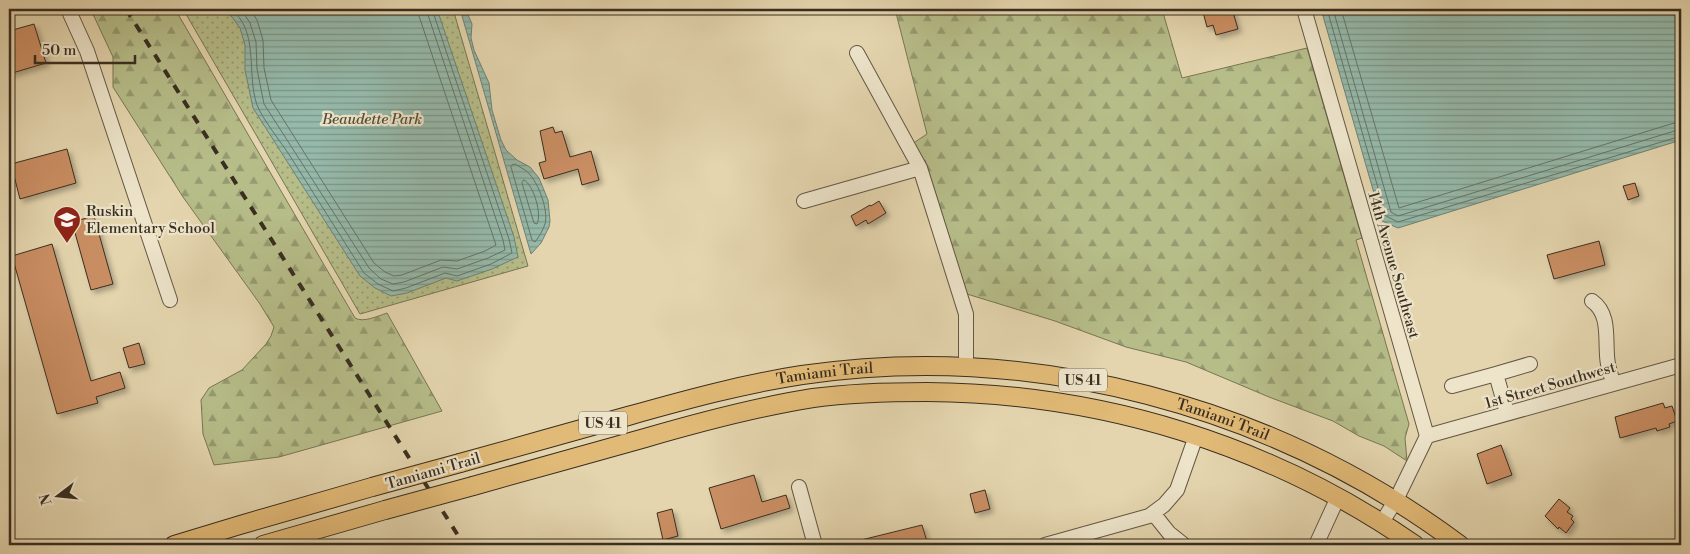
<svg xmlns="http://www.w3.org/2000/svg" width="1690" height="554" font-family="'Libre Bodoni',serif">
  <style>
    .grass { fill: url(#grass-dots); stroke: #787654 }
    .forest { fill: url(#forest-firs); stroke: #787654 }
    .water { fill: url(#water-rules); stroke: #708173 }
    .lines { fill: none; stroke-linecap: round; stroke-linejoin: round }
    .shore { stroke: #677465; stroke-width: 1 }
    .building { fill: #ca8e64; stroke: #392e20; filter: url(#shadow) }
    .minor-casing { stroke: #645844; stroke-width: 16 }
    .major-casing { stroke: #392e20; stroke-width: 20 }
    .minor { stroke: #ede4ca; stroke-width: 14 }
    .major { stroke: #e2ba77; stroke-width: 18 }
    .rail { stroke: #392e20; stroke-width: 4; stroke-dasharray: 9 9; stroke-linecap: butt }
    .major-bridge-casing { stroke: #392e20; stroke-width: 20; stroke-linecap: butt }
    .major-bridge { stroke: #e2ba77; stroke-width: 18 }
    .labels { text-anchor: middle; stroke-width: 4.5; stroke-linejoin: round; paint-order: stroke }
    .shield { fill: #ede4ca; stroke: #6f6553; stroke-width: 1 }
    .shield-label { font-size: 14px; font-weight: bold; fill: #392e20 }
    .park-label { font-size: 15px; font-style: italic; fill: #524b35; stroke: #ede4ca }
    .poi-label { font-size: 15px; fill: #392e20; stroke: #ede4ca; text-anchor: start }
    .street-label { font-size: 15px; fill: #392e20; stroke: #ede4ca }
  </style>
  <defs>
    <pattern id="grass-dots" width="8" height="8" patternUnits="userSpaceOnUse" patternTransform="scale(1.25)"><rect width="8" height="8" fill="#b6bd89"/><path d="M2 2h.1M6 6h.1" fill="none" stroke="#959a70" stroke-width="1.8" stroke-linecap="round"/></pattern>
    <pattern id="forest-firs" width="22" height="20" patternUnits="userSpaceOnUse" patternTransform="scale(1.25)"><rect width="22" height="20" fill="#b6bd89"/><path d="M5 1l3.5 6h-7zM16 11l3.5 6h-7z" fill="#959a70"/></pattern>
    <pattern id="water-rules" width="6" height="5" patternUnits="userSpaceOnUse" patternTransform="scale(1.25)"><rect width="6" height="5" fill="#95b9aa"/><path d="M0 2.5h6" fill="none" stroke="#7b978a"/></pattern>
    <filter id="shadow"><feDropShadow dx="3.5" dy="3.5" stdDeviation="2.5" flood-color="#0004"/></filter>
  </defs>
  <rect width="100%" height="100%" fill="#e4d5ae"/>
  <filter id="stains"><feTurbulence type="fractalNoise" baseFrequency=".004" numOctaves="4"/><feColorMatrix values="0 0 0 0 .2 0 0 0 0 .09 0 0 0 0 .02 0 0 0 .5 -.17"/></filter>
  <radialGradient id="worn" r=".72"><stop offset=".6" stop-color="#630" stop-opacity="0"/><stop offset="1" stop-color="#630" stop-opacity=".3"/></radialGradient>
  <path class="grass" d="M183,9H453L528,266L360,314Z"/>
  <path class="forest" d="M89,9H175L355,318C363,323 378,316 387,313L442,411L279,457L214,465L203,434L201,400L209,388L242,370L266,344L271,336L274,327L260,304L183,197L113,87V57L92,12Z
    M895,9H1162L1182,78L1307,48L1362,238L1356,240L1409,424L1405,438L1407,461L1384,446L1359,436L1333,421L1269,397L1186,362L1126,347L1055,321L967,294L925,160L910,164L906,148L927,134Z"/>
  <path class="water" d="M221,9H437L514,237L518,257L492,269L457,281L446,278L407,293L391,296L375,288L360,276L253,108L245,70V45L240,28L232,17Z
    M460,9L466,10L472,24L471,38L474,50L489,83L492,110L501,140L506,150L517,160L530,167L539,178L548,200L550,221L549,227L541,243L531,254Z
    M1321,9H1681V140L1398,228L1382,221Z"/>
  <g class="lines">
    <path class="shore" d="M230,9C260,29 246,74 257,105C263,120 281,142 290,156C315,195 339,234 364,273L378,284L393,291L406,288L445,273L457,276L491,264L512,253L509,239L432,9
      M241,9L250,23L256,42L257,69L264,104L369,268L381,279L393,284L404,282L443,267L457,269L488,258L505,250L503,240L426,9
      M250,9L257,20L263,40L264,68L271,100L374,263L385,272L394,276L402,275L441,260L457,261L485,251L496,245L419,16L418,9
      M1327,9L1386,216L1398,222L1681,136
      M1333,9L1391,212L1398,216L1681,129
      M1341,9L1399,208L1674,123L1681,122
      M512,165L515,164C518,166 522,168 525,170C537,178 549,210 545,224C543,230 539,237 535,242L532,240L511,167Z
      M524,180C534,185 542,215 537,224L534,223L522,183Z"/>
  </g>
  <path class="building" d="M1214,9H1232L1238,29L1216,35L1213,25L1207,27L1203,12Z
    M34,24L46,63L9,74V31Z
    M553,127L555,133L562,131L570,157L591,151L599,180L582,185L578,169L544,179L539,163L546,161L540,131Z
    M67,149L76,183L20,199L11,164Z
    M1635,183L1639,196L1628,200L1623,186Z
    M879,201L886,213L868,224L866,220L856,226L851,216L870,205L871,206Z
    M94,216L113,284L91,290L72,222Z
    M1599,241L1605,265L1554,279L1547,255Z
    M52,244L91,381L120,372L125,388L96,397L98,403L57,414L12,256Z
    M139,343L145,364L129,368L123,348Z
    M1663,403L1665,408L1672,406L1677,421L1669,424L1670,427L1657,431L1656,428L1620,438L1615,417Z
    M1501,445L1512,475L1487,484L1477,454Z
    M754,475L762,502L786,495L790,508L721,529L709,488Z
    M985,490L990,509L975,513L970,494Z
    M1559,499L1570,508L1567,512L1573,516L1571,519L1574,522L1566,533L1559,527L1558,529L1545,516Z
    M672,509L678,536L663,540L657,513Z
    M922,525L928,545H853V542Z"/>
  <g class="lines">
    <defs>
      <path id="minor" d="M68,9L87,51L170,300
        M1304,9L1427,436L1396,500L1382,522
        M857,53L920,168L966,314V367
        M804,201L920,168
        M1592,301C1612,315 1604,343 1608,364C1609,371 1612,377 1613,384
        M1496,374L1530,364
        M1452,386L1496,374L1507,413
        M1427,436L1681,365
        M799,487L815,545
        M1153,513L1169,533L1184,545
        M1045,545L1149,516L1164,505L1177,490L1196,436
        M1316,545L1338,497"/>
      <g id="major">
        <path id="s1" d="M460,463C516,447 572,432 628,416C685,400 743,384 802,375C1033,341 1274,406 1460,545"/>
        <path d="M473,486C530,470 588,454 645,438C700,422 756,407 813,398C851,393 889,392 927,392C1102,393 1271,445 1415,545"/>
        <path d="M174,545L240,525L372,487"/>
        <path d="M263,545L385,510"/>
      </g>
    </defs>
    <use href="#minor" class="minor-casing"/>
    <use href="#major" class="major-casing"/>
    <use href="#minor" class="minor"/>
    <use href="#major" class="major"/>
    <path class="rail" d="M126,9L464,545"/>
    <defs>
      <path id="major-bridge" d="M372,487L460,463
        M385,510L473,486"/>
    </defs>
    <use href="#major-bridge" class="major-bridge-casing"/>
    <use href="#major-bridge" class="major-bridge"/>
  </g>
  <defs>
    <symbol id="school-pin" viewBox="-11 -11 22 30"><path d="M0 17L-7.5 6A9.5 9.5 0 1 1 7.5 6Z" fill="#8f2418" stroke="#ede4ca"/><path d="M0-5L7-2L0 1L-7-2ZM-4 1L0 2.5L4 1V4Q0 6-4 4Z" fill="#fff"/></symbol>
  </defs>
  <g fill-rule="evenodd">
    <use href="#school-pin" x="51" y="204" width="32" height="43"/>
  </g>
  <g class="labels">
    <g class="shield">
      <rect x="1059" y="368.5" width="48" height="23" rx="4"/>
      <rect x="579" y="411.5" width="48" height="23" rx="4"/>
    </g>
    <g class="shield-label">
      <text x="1083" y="385">US 41</text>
      <text x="603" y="428">US 41</text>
    </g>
    <g class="park-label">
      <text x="372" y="124">Beaudette Park</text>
    </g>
    <g class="poi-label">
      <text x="86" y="216">Ruskin<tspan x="86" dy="17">Elementary School</tspan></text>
    </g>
    <g class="street-label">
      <text transform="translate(1394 265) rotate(74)" y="5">14th Avenue Southeast</text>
      <text dy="5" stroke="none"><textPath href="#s1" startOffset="376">Tamiami Trail</textPath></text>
      <text transform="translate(1550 385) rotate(-16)" y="5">1st Street Southwest</text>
      <text dy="5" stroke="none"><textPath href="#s1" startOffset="781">Tamiami Trail</textPath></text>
      <text transform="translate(433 471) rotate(-16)" y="5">Tamiami Trail</text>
    </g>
  </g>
  <rect width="1690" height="554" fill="none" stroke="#e4d5ae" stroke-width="30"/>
  <rect x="10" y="10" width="1670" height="534" fill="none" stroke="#392e20" stroke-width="2.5"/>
  <rect x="15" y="15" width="1660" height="524" fill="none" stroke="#392e20"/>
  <g transform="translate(58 496) rotate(254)" stroke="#ede4ca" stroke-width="4" paint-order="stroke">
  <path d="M0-4L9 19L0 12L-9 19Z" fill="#392e20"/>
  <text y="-8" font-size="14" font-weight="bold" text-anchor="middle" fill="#392e20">N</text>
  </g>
  <path d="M35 55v8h100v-8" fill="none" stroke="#392e20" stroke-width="2.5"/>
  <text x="42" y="55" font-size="15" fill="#392e20" stroke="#ede4ca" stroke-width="4" paint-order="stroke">50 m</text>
  <rect width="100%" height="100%" filter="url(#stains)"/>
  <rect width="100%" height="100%" fill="url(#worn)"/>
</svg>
